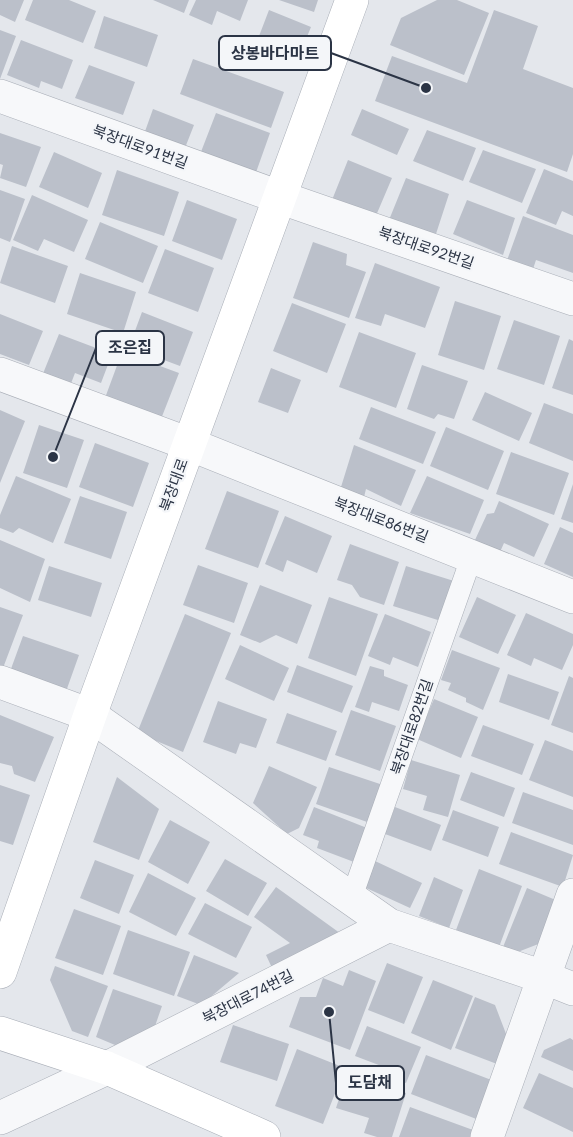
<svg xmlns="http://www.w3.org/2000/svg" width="573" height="1137" font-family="Lato,'Noto Sans KR',sans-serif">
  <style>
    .building { fill: #bbc0ca }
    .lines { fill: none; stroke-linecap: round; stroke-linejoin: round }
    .lane-casing { stroke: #a9aeb7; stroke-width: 22 }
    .street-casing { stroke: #a9aeb7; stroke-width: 34 }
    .secondary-casing { stroke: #a9aeb7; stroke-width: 34 }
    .lane { stroke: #f7f8fa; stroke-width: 21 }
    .street { stroke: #f7f8fa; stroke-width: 33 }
    .secondary { stroke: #fff; stroke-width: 33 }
    .labels { text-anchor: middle; stroke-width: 4.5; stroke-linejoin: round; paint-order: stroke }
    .street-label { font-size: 15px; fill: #2b3445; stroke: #f4f6f9 }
    .leader { fill: none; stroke: #2b3445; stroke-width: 2 }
    .callout-dot { fill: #2b3445; stroke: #f4f6f9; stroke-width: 2 }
    .callout { fill: #f4f6f9; stroke: #2b3445; stroke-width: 2 }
    .callout-label { font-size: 16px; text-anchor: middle; font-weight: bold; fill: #2b3445 }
  </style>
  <rect width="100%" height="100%" fill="#e4e7ec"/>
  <path class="building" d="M0,0H24L15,22L0,15Z
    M33,0H69L96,11L83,43L25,20Z
    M153,0H189L184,13Z
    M196,0H248L240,21L217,11L212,25L189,15Z
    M279,0H318L314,12Z
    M437,0H457L489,13L464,75L390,45L401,18Z
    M269,10L311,27L297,61L256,44Z
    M494,10L538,26L523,69L573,88V154L567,172L375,101L392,56L467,83Z
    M104,16L158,35L147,67L94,48Z
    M0,30L16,36L0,79Z
    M21,40L73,60L62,89L41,81L39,88L7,75Z
    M193,59L284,92L271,128L180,94Z
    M89,65L135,82L123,115L75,98Z
    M153,109L194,125L183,153L143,137Z
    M362,109L409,129L397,155L351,135Z
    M216,113L270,133L254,178L199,157Z
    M427,130L476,148L463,181L413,161Z
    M0,133L41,147L26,187L0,178L3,165L0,164Z
    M483,150L536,169L522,203L469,182Z
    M54,152L102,173L88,208L39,187Z
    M348,160L392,178L375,218L332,200Z
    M544,169L573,181V216L562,211L556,225L526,213Z
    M117,170L179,192L164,236L102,215Z
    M406,178L449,194L434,240L389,220Z
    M0,190L25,199L10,242L0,238Z
    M32,195L88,220L74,252L44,239L38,251L13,240Z
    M187,200L237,219L222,260L172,241Z
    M467,200L515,218L503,255L453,234Z
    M523,216L573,235V273L536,260L531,275L505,266Z
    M100,222L158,246L143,283L85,259Z
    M313,242L347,254L346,265L366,272L349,318L293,298Z
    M12,246L68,266L55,303L0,283Z
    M165,249L214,268L198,312L148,293Z
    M375,263L440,287L425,328L385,314L381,326L355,318Z
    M80,273L136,292L123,333L67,314Z
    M455,301L501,316L484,370L438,355Z
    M292,303L346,324L327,373L273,351Z
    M142,312L193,332L180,366L129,347Z
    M0,314L43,331L29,365L0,354Z
    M514,320L560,336L544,385L497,369Z
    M359,332L416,353L396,408L339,387Z
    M59,334L112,354L101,383L75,373L70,386L42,376Z
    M569,339L573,341V395L552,388Z
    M122,352L179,373L161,419L105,398Z
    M422,365L468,381L454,419L438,414L434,419L407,409Z
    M271,368L301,380L288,413L258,402Z
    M485,392L532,413L519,441L472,420Z
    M544,403L573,414V461L529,443Z
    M371,407L436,432L423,464L359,439Z
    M0,410L25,421L0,483Z
    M39,425L84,440L67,488L23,473Z
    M446,427L504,451L488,490L430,466Z
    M95,443L149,463L133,507L79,487Z
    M354,445L416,470L401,506L366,489L364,497L341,487Z
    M511,452L569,473L554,515L496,494Z
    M16,476L71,499L53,543L19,528L13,533L0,528V515Z
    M427,476L484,500L470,534L410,513Z
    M573,484V523L561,519Z
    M227,491L279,511L258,568L205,549Z
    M80,496L127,512L111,559L64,543Z
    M499,501L549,524L534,557L504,543L500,552L475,540L487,514L494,513Z
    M285,516L332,536L317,573L287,560L283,572L265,564Z
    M560,527L573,533V577L544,564Z
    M0,540L45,559L30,602L0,588Z
    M350,544L399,562L384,605L360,597L352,585L337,580Z
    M198,565L248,583L234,623L183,605Z
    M49,566L102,583L91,617L38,600Z
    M406,566L454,581L441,621L393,606Z
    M260,585L312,605L297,644L276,635L260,643L240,635Z
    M329,597L378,614L356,676L308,658Z
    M477,597L516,615L498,654L459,637Z
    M0,607L23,615L3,668L0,667Z
    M526,613L573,634V645L562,670L534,658L531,666L507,655Z
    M185,614L231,633L183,752L137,733Z
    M385,614L431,632L418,667L393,657L390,665L368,656Z
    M23,636L79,655L64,697L8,677Z
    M240,645L289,668L274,701L225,679Z
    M452,650L500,668L483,710L466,702V698L448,690L451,683L441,680Z
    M297,665L353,686L342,713L287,692Z
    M370,666L384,670V676L408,685L399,711L372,702L369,712L355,707Z
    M508,674L559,692L549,720L499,702Z
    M569,676L573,678V733L551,725Z
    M434,699L478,717L461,758L417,739Z
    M218,701L267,719L256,748L240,743L236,754L203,742Z
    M351,710L396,726L380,771L335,755Z
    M287,713L337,731L326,761L276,743Z
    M0,715L54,737L35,782L14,774L12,766L0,763Z
    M483,725L534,744L522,775L471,756Z
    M545,740L573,751V797L529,780Z
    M411,760L460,775L448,817L423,810L427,796L403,789Z
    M269,766L317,787L299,828L287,834L253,803Z
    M329,767L383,785L370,823L316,804Z
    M471,772L515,788L504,817L460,800Z
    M117,777L159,809L139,860L93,842Z
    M0,785L30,795L13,845L0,841Z
    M523,792L573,810V845L512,823Z
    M314,807L367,828L354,862L317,848L319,841L303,835Z
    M395,807L441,825L431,851L385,834Z
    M453,810L499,827L488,857L442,840Z
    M170,820L210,842L188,884L148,862Z
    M511,832L573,855L563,887L499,864Z
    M225,859L267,883L248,916L206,891Z
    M95,860L134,875L119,914L80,898Z
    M375,861L422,883L410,908L364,887Z
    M479,869L522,886L499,947L456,930Z
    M148,873L196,898L176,936L129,912Z
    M434,877L463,890L449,928L419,916Z
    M276,887L344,936L273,970L266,955L290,943L254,917Z
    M527,888L558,901L541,943L510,955L501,952Z
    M205,903L252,927L236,958L188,934Z
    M74,909L121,926L103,975L55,958Z
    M128,930L190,952L174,996L113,974Z
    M194,955L239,973L201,1005L177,996Z
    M387,963L423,977L404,1024L368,1010Z
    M55,966L108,986L88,1037L72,1031L50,980Z
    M349,970L376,981L350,1050L289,1027L300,997H316L323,978L343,986Z
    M433,980L473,996L451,1050L411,1033Z
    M113,989L162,1006L154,1029L115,1045L96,1037Z
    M475,997L495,1005L508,1039L497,1064L455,1048Z
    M233,1025L289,1044L277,1081L220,1062Z
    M367,1026L421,1047L406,1083L382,1074L384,1067L355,1056Z
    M570,1038L573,1040V1071L541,1057L544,1050Z
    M297,1049L345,1068L323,1124L275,1106Z
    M426,1055L494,1081L479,1120L411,1094Z
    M539,1073L573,1088V1132L523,1108Z
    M347,1074L406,1093L392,1137H377L364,1133L369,1118L336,1108Z
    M410,1107L473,1130L471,1137H399Z"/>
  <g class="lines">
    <defs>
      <path id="lane" d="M351,899L472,556"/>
      <path id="street" d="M0,96L279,197L573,299
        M0,374L189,444L573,597
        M0,682L90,715L389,925L543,977L573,989
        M0,1118L107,1068L389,925
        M487,1137L573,895"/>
      <path id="secondary" d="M0,972L90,715L352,0
        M0,1033L107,1068L264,1137"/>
    </defs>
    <use href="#lane" class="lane-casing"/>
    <use href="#street" class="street-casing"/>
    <use href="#secondary" class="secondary-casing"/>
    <use href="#lane" class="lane"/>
    <use href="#street" class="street"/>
    <use href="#secondary" class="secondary"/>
  </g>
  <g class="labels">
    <g class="street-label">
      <text transform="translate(140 147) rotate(20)" y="5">북장대로91번길</text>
      <text transform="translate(426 248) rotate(19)" y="5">북장대로92번길</text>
      <text transform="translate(174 485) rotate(-70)" y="5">북장대로</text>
      <text transform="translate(381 520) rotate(21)" y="5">북장대로86번길</text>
      <text transform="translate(412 727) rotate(-71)" y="5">북장대로82번길</text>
      <text transform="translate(248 997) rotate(-27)" y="5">북장대로74번길</text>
    </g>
  </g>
  <path class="leader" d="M426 88L331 53M53 457L96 348M329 1012L336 1083"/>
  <g class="callout-dot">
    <circle cx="426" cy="88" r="6"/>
    <circle cx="53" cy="457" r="6"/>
    <circle cx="329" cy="1012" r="6"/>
  </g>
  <g class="callout">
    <rect x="219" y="36" width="112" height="34" rx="6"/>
    <rect x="96" y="331" width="68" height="34" rx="6"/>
    <rect x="336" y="1066" width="68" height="34" rx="6"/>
  </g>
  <g class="callout-label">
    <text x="275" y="59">상봉바다마트</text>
    <text x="130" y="353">조은집</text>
    <text x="370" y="1088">도담채</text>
  </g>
</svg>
